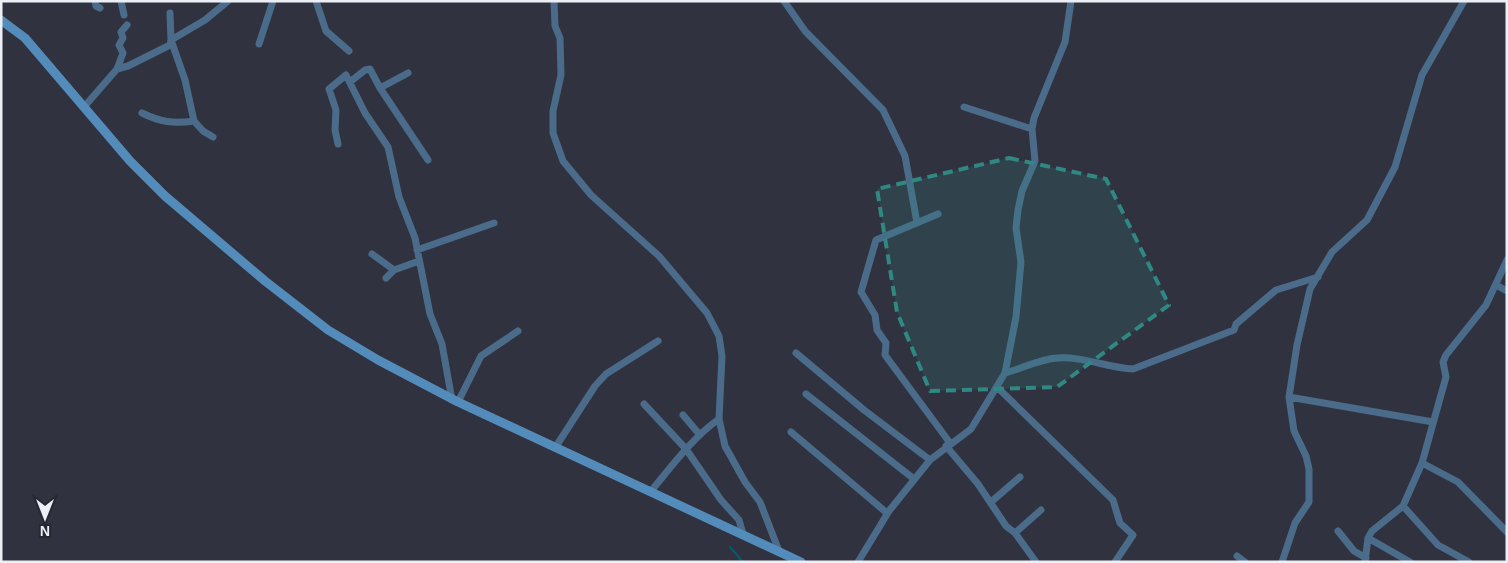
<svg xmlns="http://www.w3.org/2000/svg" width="1508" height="563" font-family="Helvetica,sans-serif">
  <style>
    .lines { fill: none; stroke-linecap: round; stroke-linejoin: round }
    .stream { stroke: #005e6d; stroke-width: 2 }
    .street { stroke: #4a6c8a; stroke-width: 7 }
    .secondary { stroke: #538bba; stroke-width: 9 }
    .marked { fill: #308883; fill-opacity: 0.2; stroke: #308883; stroke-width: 4; stroke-dasharray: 10 6; stroke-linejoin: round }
  </style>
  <rect width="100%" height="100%" fill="#30323f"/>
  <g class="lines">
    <path class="stream" d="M730,547L743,562"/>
    <path class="street" d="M95,1L96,6L100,8
      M121,1L124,15
      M316,1L326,31L349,51
      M554,1L555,26L560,38L561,75L553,111V133L563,161L591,195L659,256L707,313L719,336L722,356L719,419L725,446L745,482L760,502L779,551
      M784,1L805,31L883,110L905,156L917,223
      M170,13L171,40L185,80L194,121L203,131L213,137
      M259,44L273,1
      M117,69L123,53L119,45L123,38L121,32L127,25
      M350,82L365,70L370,69L380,88L428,160
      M380,88L408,73
      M84,107L117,69L128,66L170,45L171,40L205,20L228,1
      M964,107L1032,129
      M142,113C160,122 174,124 194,121
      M338,144L335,130L336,110L329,89L346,75L365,113L388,147L399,197L415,238L430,314L442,344L452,400
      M938,214L876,240L861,292L875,315L877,330L886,343L885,355L950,443
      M417,250L494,223
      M372,254L394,270
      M386,278L394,270L419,261
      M1496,285L1507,291
      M796,353L864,410L930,460
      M1005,373C1021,369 1040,359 1057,358C1083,356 1108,368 1133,369L1234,330L1236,324L1276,290L1318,277
      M998,388L1113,500L1120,523L1133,535L1115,562
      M806,394L914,479
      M1289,397L1433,422
      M458,402L481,356L518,331
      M644,404L686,449L721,500L739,520L743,534
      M683,415L700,435
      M791,432L887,513
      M946,446L978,484L1006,526L1015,533L1036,562
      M555,448L595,386L606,374L658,341
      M1422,463L1458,482L1507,532
      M651,491C672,466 692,438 719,419
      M991,502L1020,477
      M1403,506L1438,545L1469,562
      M1338,531L1354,551L1366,558
      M1015,533L1041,510
      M1368,538L1410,562
      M1237,556L1245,562
      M858,562L889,511L930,460L971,429L1005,373L1016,317L1021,262L1016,228L1018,210L1022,191L1035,161L1032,129L1034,118L1065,42L1071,1
      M1282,562L1295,523L1309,502V469L1306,456L1294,431L1289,397L1297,345L1310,289L1332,252L1367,220L1395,167L1422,75L1464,1
      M1365,562L1368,538L1372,531L1403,506L1422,463L1446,377L1443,362L1446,355L1486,305L1507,260"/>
    <path class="secondary" d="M1,20L25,38L130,161L165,196L265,281L328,330L378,360L458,402L801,562"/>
  </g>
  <path class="marked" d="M1009,158L1106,179L1169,305L1057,387L930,391L897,312L877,189Z"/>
  <rect width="1508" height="563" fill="none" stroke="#edeff7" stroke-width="5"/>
  <g transform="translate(45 518) rotate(180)" stroke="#272834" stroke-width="4" paint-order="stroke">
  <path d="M0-4L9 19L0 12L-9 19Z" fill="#edeff7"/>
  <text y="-8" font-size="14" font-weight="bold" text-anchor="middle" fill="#edeff7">N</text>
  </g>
</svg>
